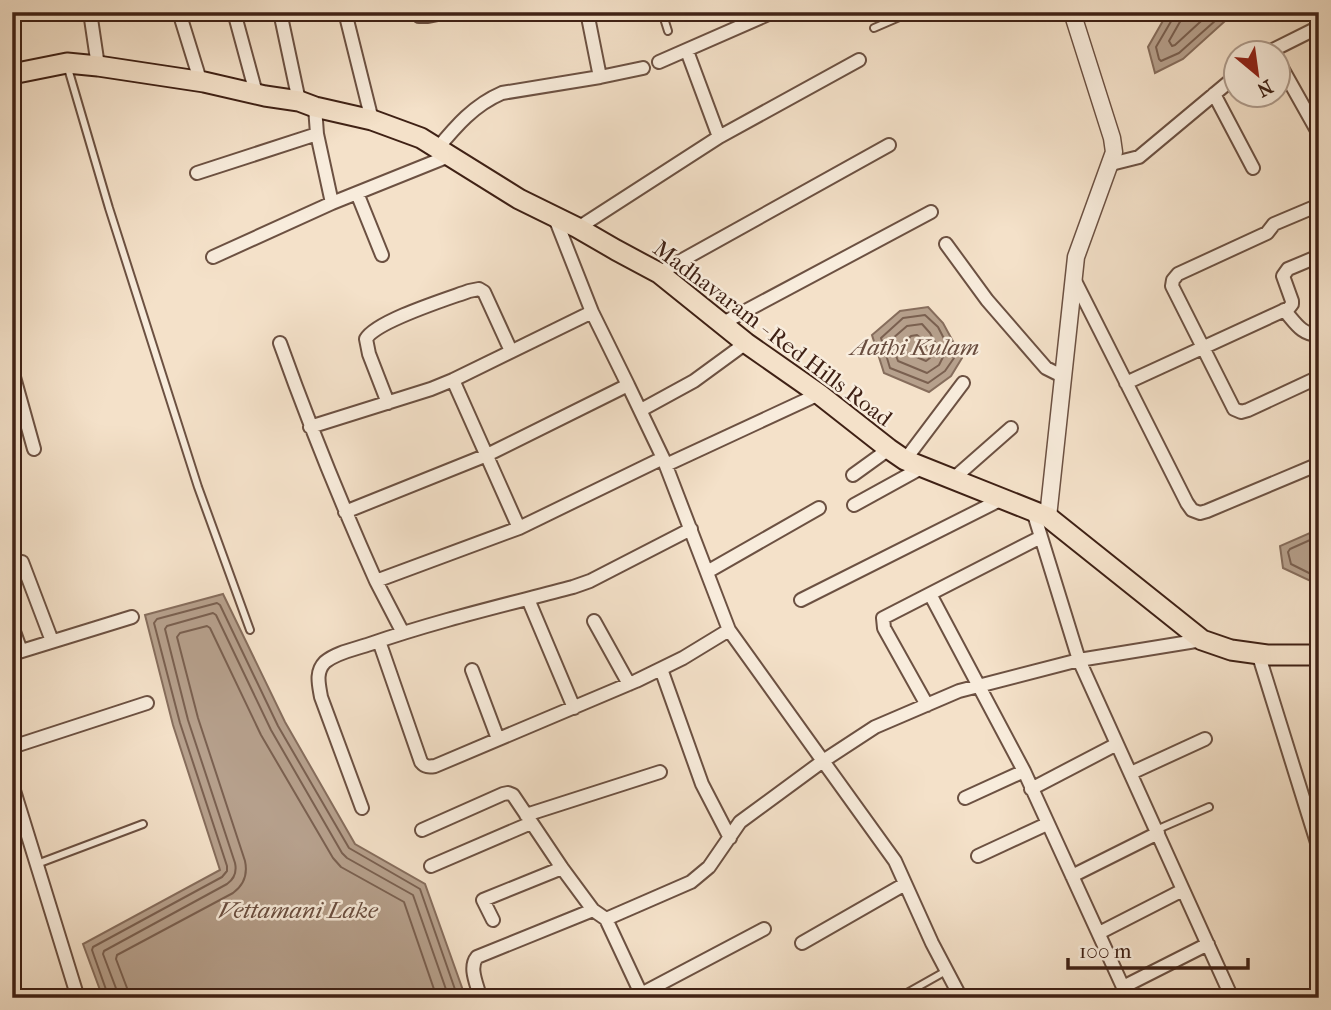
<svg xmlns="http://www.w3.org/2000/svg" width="1331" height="1010" font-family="'IM FELL French Canon',serif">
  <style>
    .water { fill: #b6a08c; stroke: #866d5c; stroke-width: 2 }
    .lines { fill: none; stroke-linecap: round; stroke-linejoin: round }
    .shore { stroke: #7a6050; stroke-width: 2 }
    .service-casing { stroke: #6c5142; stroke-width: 10 }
    .minor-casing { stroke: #6c5142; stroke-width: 16 }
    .tertiary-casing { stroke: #6c5142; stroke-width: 19 }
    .primary-casing { stroke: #3f2115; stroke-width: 23 }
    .service { stroke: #f8ecdc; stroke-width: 6 }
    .minor { stroke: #f8ecdc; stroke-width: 12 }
    .tertiary { stroke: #f8ecdc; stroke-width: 16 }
    .primary { stroke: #f4e1c9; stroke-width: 19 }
    .labels { text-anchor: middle; stroke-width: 5; stroke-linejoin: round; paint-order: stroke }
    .street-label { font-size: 23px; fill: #3f2115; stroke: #f8ecdc }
    .water-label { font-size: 24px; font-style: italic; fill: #694d3f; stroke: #f8ecdc }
  </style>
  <rect width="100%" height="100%" fill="#f4e1c9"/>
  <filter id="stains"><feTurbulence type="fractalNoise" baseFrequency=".00286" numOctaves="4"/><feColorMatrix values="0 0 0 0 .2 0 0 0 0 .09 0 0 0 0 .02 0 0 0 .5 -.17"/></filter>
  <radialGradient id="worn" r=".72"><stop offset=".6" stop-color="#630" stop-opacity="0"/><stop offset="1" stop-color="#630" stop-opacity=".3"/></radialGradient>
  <path class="water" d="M1168,12H1235L1183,59L1155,73L1148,47Z
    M928,307L943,323L962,358L951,376L929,392L884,373L872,335L900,311Z
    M1319,529V585L1283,568L1280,546Z
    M223,594L285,722L355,844L425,884L465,996L461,998H103L83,944L220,870L173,725L145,615Z"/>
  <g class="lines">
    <path class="shore" d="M1174,12L1173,18L1156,47L1159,59L1161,61L1179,53L1225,12
      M1182,12L1181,20L1169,41L1172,46L1175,45L1211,12
      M925,315L938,327L954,358L945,371L928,383L890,368L881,338L903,318Z
      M922,324L930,333L943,357L939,365L927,373L898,361L891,342L892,339L907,326Z
      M917,335L922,339L931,355L930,358L926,361L905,352L904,343L911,336Z
      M1319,536L1290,549L1288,552L1291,564L1319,578
      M109,998L92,950L93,947L222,877L227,871V866L180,723L154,623L157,619L217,603L220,605L278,726L349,848L420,889L458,998
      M118,998L117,991L103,954L104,951L227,884C234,879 237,872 235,863L188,720L165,629L167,626L213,613L216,615L271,730L342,853L347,858L413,895L449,998
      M128,998L127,988L116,959L117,955L233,893C244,885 248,875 245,861L198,718L177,637L180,633L207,626L210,628L261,735L333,858L341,867L404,902L437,998"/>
    <defs>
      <path id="service" d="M662,12L668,31
        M874,28L911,12
        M67,65L109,208L198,487L250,630
        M1156,830L1209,807
        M37,864L143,824
        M898,998L946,971"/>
      <path id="minor" d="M90,12L98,66
        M179,12L201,83
        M234,12L256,93
        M280,12L299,101
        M345,12L372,120
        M417,12L419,16H428L448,12
        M687,51L719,137
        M1269,52L1319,27
        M1278,61L1319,134
        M659,62L773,12
        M600,77L643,68
        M1214,94L1253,168
        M315,107L317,134L332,203L449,156
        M437,149C456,126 474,105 502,93L600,77L587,12
        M1111,164L1139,157L1236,76
        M197,173L317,134
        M357,193L382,255
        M1319,205L1274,224L1267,233L1178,274L1173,280L1172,286L1234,409L1241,412L1248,410L1319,377
        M578,228L719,137L859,60
        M946,244L987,300L1039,360L1046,368L1062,376
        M213,257L332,203
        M659,273L889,145
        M1073,277L1187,503L1192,510L1200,513L1207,511L1319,464
        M1284,310C1295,322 1301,335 1319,335
        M723,323L931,212
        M280,343C309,424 341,503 376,581
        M12,348V361
        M12,370L34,449
        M453,380L519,528
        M1126,383L1289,308L1292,304V301L1283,276L1288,269L1319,256
        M388,403L369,354L366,339C376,321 447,299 469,291L479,289L484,292L511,351
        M641,410L694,381L746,343
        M310,427L431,389L453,380L592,312
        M905,460L963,383
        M666,465L819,394
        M853,475L889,449
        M953,479L1011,428
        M854,505L923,467
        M345,512L487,455L628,385L592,312L555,218
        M22,562L52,641
        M707,572L819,508
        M930,594L1024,771L1128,998
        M528,599L574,708
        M801,600L1002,499
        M594,621L629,684
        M12,626L21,651
        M403,633L376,581L519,528L663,458
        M1202,640L1079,660L1232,998
        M379,641L421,762C425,767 429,767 435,766L636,681L683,658L729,630L663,458L628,385
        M1258,653L1319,849
        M12,654L132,617
        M661,669L702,784L730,838
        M472,670L498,739
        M927,705L884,628L883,618L1041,537
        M12,747L147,703
        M1131,773L1205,739
        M12,784L78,998
        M1031,789L1117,744
        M965,798L1024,771
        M362,808L321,697C319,685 315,672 325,662C337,652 356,649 370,644C436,621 505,605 573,587L590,581L691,529
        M526,815L660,772
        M422,830L503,794L508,793L513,795L562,868L593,910L606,919
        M978,856L1047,824
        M431,866L531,823
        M1072,876L1158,833
        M493,920L483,900L562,868
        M1099,933L1183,890
        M802,943L905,884
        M1123,987L1208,944
        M479,993C476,982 469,967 477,957L593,910
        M641,994L764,929
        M643,998L606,919L691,882L709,867L740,822L823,761L729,630
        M961,998L932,943L895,861L823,761L875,727L959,691L1079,660L1033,511"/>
      <path id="tertiary" d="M1048,517L1076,257L1114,152L1112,138L1072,12"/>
      <path id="primary" d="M12,74L67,63L98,66L204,82L265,96L299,101L315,107L372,120L421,138L519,199L578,228L616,250L659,273L746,343L819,394L889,449L905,460L1048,517L1202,640L1231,650L1267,655H1319"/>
    </defs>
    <use href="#service" class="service-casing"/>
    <use href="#minor" class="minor-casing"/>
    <use href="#tertiary" class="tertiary-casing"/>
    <use href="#primary" class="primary-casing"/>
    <use href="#service" class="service"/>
    <use href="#minor" class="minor"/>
    <use href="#tertiary" class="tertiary"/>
    <use href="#primary" class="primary"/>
  </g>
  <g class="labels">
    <g class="street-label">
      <text transform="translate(773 333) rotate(37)" y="8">Madhavaram - Red Hills Road</text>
    </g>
    <g class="water-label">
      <text x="915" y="355">Aathi Kulam</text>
      <text x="298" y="918">Vettamani Lake</text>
    </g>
  </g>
  <rect width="1331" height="1010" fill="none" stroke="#f4e1c9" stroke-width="42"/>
  <rect x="14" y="14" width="1303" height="982" fill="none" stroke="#3f2115" stroke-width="3.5"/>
  <rect x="21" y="21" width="1289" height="968" fill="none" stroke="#3f2115" stroke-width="2"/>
  <g transform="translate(1257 74) rotate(151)"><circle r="33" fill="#f8ecdc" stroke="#ae9b8c" stroke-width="2"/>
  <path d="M0-5L12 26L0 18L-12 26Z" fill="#8f2418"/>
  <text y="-10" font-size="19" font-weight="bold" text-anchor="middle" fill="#3f2115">N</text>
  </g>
  <path d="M1068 958v10h180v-10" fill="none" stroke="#3f2115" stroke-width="3.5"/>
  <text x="1079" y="958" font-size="21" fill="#3f2115" stroke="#f8ecdc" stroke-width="5" paint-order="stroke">100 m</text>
  <rect width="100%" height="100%" filter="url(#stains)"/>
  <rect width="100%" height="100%" fill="url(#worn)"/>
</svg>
